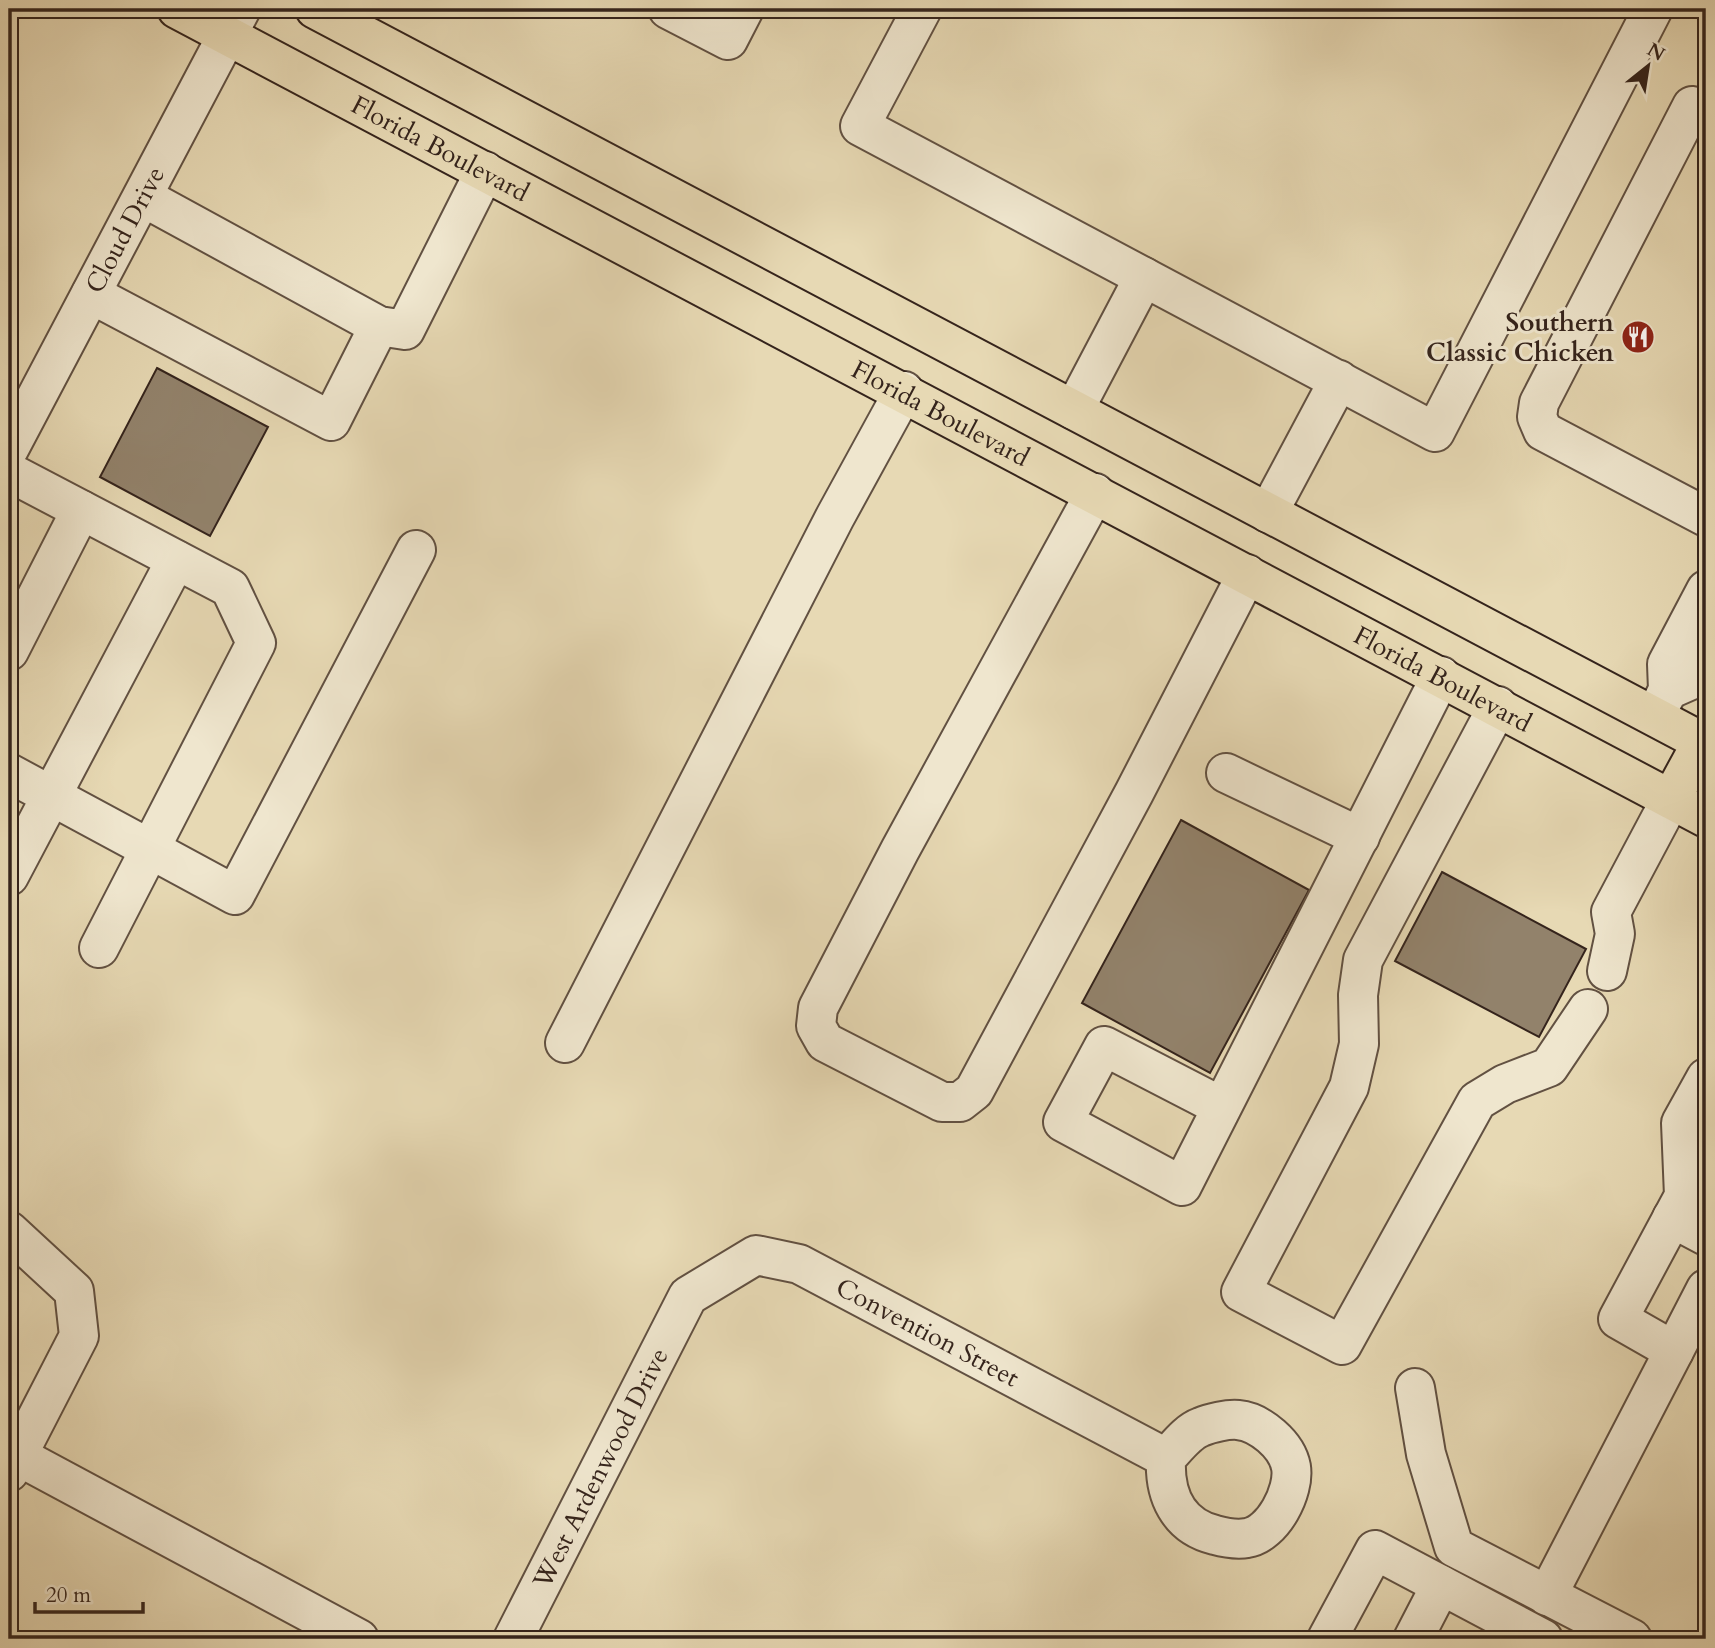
<svg xmlns="http://www.w3.org/2000/svg" width="1715" height="1648" font-family="Cardo,serif">
  <style>
    .building { fill: #92826b; stroke: #35241c; stroke-width: 2 }
    .lines { fill: none; stroke-linecap: round; stroke-linejoin: round }
    .minor-casing { stroke: #625142; stroke-width: 42 }
    .major-casing { stroke: #35241c; stroke-width: 42 }
    .minor { stroke: #efe6ce; stroke-width: 38 }
    .major { stroke: #e7d9b4; stroke-width: 38 }
    .labels { text-anchor: middle; stroke-width: 6; stroke-linejoin: round; paint-order: stroke }
    .street-label { font-size: 26px; fill: #35241c; stroke: #efe6ce }
    .poi-label { font-size: 26px; font-weight: bold; fill: #35241c; stroke: #efe6ce; text-anchor: end }
  </style>
  <rect width="100%" height="100%" fill="#e7d9b4"/>
  <filter id="stains"><feTurbulence type="fractalNoise" baseFrequency=".00286" numOctaves="4"/><feColorMatrix values="0 0 0 0 .2 0 0 0 0 .09 0 0 0 0 .02 0 0 0 .5 -.17"/></filter>
  <radialGradient id="worn" r=".72"><stop offset=".6" stop-color="#630" stop-opacity="0"/><stop offset="1" stop-color="#630" stop-opacity=".3"/></radialGradient>
  <path class="building" d="M157,368L268,427L210,536L100,477Z
    M1181,820L1309,890L1210,1073L1082,1003Z
    M1442,872L1586,949L1539,1037L1395,961Z"/>
  <g class="lines">
    <defs>
      <g id="minor">
        <path d="M668,9L728,40L744,9"/>
        <path d="M922,9L860,126L1435,432L1653,9"/>
        <path d="M1692,106L1539,403L1537,417L1543,431L1706,517"/>
        <path d="M143,197L379,326L405,330L485,171"/>
        <path d="M91,294L331,421L379,326"/>
        <path d="M1074,410L1144,277"/>
        <path id="s1" d="M9,449L241,9"/>
        <path d="M9,472L230,588L256,643L150,849L9,773"/>
        <path d="M1095,493L900,850L818,1008L816,1026L825,1042L942,1102H960L974,1091L1134,793L1247,574"/>
        <path d="M1268,513L1339,380"/>
        <path d="M9,651L81,510"/>
        <path d="M1668,690L1693,679L1706,655"/>
        <path d="M1498,706L1363,960L1358,995L1359,1044L1349,1087L1241,1292L1342,1345L1477,1101L1505,1084L1549,1067L1588,1009"/>
        <path d="M1655,716L1668,690L1667,664L1706,590"/>
        <path d="M1226,773L1360,837"/>
        <path d="M9,876L176,560"/>
        <path d="M99,948L150,849L235,895L416,550"/>
        <path d="M1607,971L1615,934L1611,912L1671,799"/>
        <path d="M565,1043L835,517L904,391"/>
        <path d="M1222,1107L1104,1046L1063,1122L1182,1186L1441,676"/>
        <path d="M1672,1218L1706,1236"/>
        <path d="M9,1231L74,1291L79,1336L9,1472"/>
        <path d="M1674,1351L1706,1289"/>
        <path d="M1415,1388L1426,1454L1454,1547L1632,1639"/>
        <path d="M18,1456L359,1639"/>
        <path d="M1547,1596L1674,1351L1618,1319L1684,1196L1681,1123L1706,1078"/>
        <path id="s2" d="M513,1639L688,1296L756,1255L799,1264L1166,1458C1176,1448 1187,1432 1201,1427C1210,1423 1228,1419 1238,1420C1260,1422 1287,1445 1291,1467C1295,1491 1273,1534 1247,1538C1236,1540 1226,1538 1215,1535C1178,1526 1164,1495 1166,1458"/>
        <path d="M1327,1639L1375,1550L1543,1639"/>
        <path d="M1413,1639L1441,1585"/>
      </g>
      <g id="major">
        <path id="s3" d="M177,9L1706,818"/>
        <path d="M315,9L1706,744"/>
        <path d="M1671,799L1702,742"/>
      </g>
    </defs>
    <use href="#minor" class="minor-casing"/>
    <use href="#major" class="major-casing"/>
    <use href="#minor" class="minor"/>
    <use href="#major" class="major"/>
  </g>
  <defs>
    <symbol id="restaurant-disc" viewBox="-11 -11 22 22"><circle r="9.5" fill="#8f2418" stroke="#efe6ce"/><path d="M-5-6h1v4h1v-4h1v4h1v-4h1v5L-1.5 .5V6h-2V.5L-5-1ZM5-6V6H3V1.5H1.5Q1.5-4 5-6Z" fill="#fff"/></symbol>
  </defs>
  <g fill-rule="evenodd">
    <use href="#restaurant-disc" x="1619" y="318" width="38" height="38"/>
  </g>
  <g class="labels">
    <g class="street-label">
      <text dy="9" stroke="none"><textPath href="#s3" startOffset="298">Florida Boulevard</textPath></text>
      <text dy="9" stroke="none"><textPath href="#s1" startOffset="248">Cloud Drive</textPath></text>
      <text dy="9" stroke="none"><textPath href="#s3" startOffset="864">Florida Boulevard</textPath></text>
      <text dy="9" stroke="none"><textPath href="#s3" startOffset="1432">Florida Boulevard</textPath></text>
      <text dy="9" stroke="none"><textPath href="#s2" startOffset="654">Convention Street</textPath></text>
      <text dy="9" stroke="none"><textPath href="#s2" startOffset="192">West Ardenwood Drive</textPath></text>
    </g>
    <g class="poi-label">
      <text x="1614" y="331">Southern<tspan x="1614" dy="30">Classic Chicken</tspan></text>
    </g>
  </g>
  <rect width="1715" height="1648" fill="none" stroke="#e7d9b4" stroke-width="35"/>
  <rect x="10" y="10" width="1694" height="1627" fill="none" stroke="#35241c" stroke-width="3.5"/>
  <rect x="18" y="18" width="1680" height="1613" fill="none" stroke="#35241c" stroke-width="2"/>
  <g transform="translate(1648 66) rotate(30)" stroke="#efe6ce" stroke-width="5" paint-order="stroke">
  <path d="M0-5L12 26L0 18L-12 26Z" fill="#35241c"/>
  <text y="-10" font-size="19" font-weight="bold" text-anchor="middle" fill="#35241c">N</text>
  </g>
  <path d="M35 1602v10h108v-10" fill="none" stroke="#35241c" stroke-width="3.5"/>
  <text x="46" y="1602" font-size="21" fill="#35241c" stroke="#efe6ce" stroke-width="5" paint-order="stroke">20 m</text>
  <rect width="100%" height="100%" filter="url(#stains)"/>
  <rect width="100%" height="100%" fill="url(#worn)"/>
</svg>
